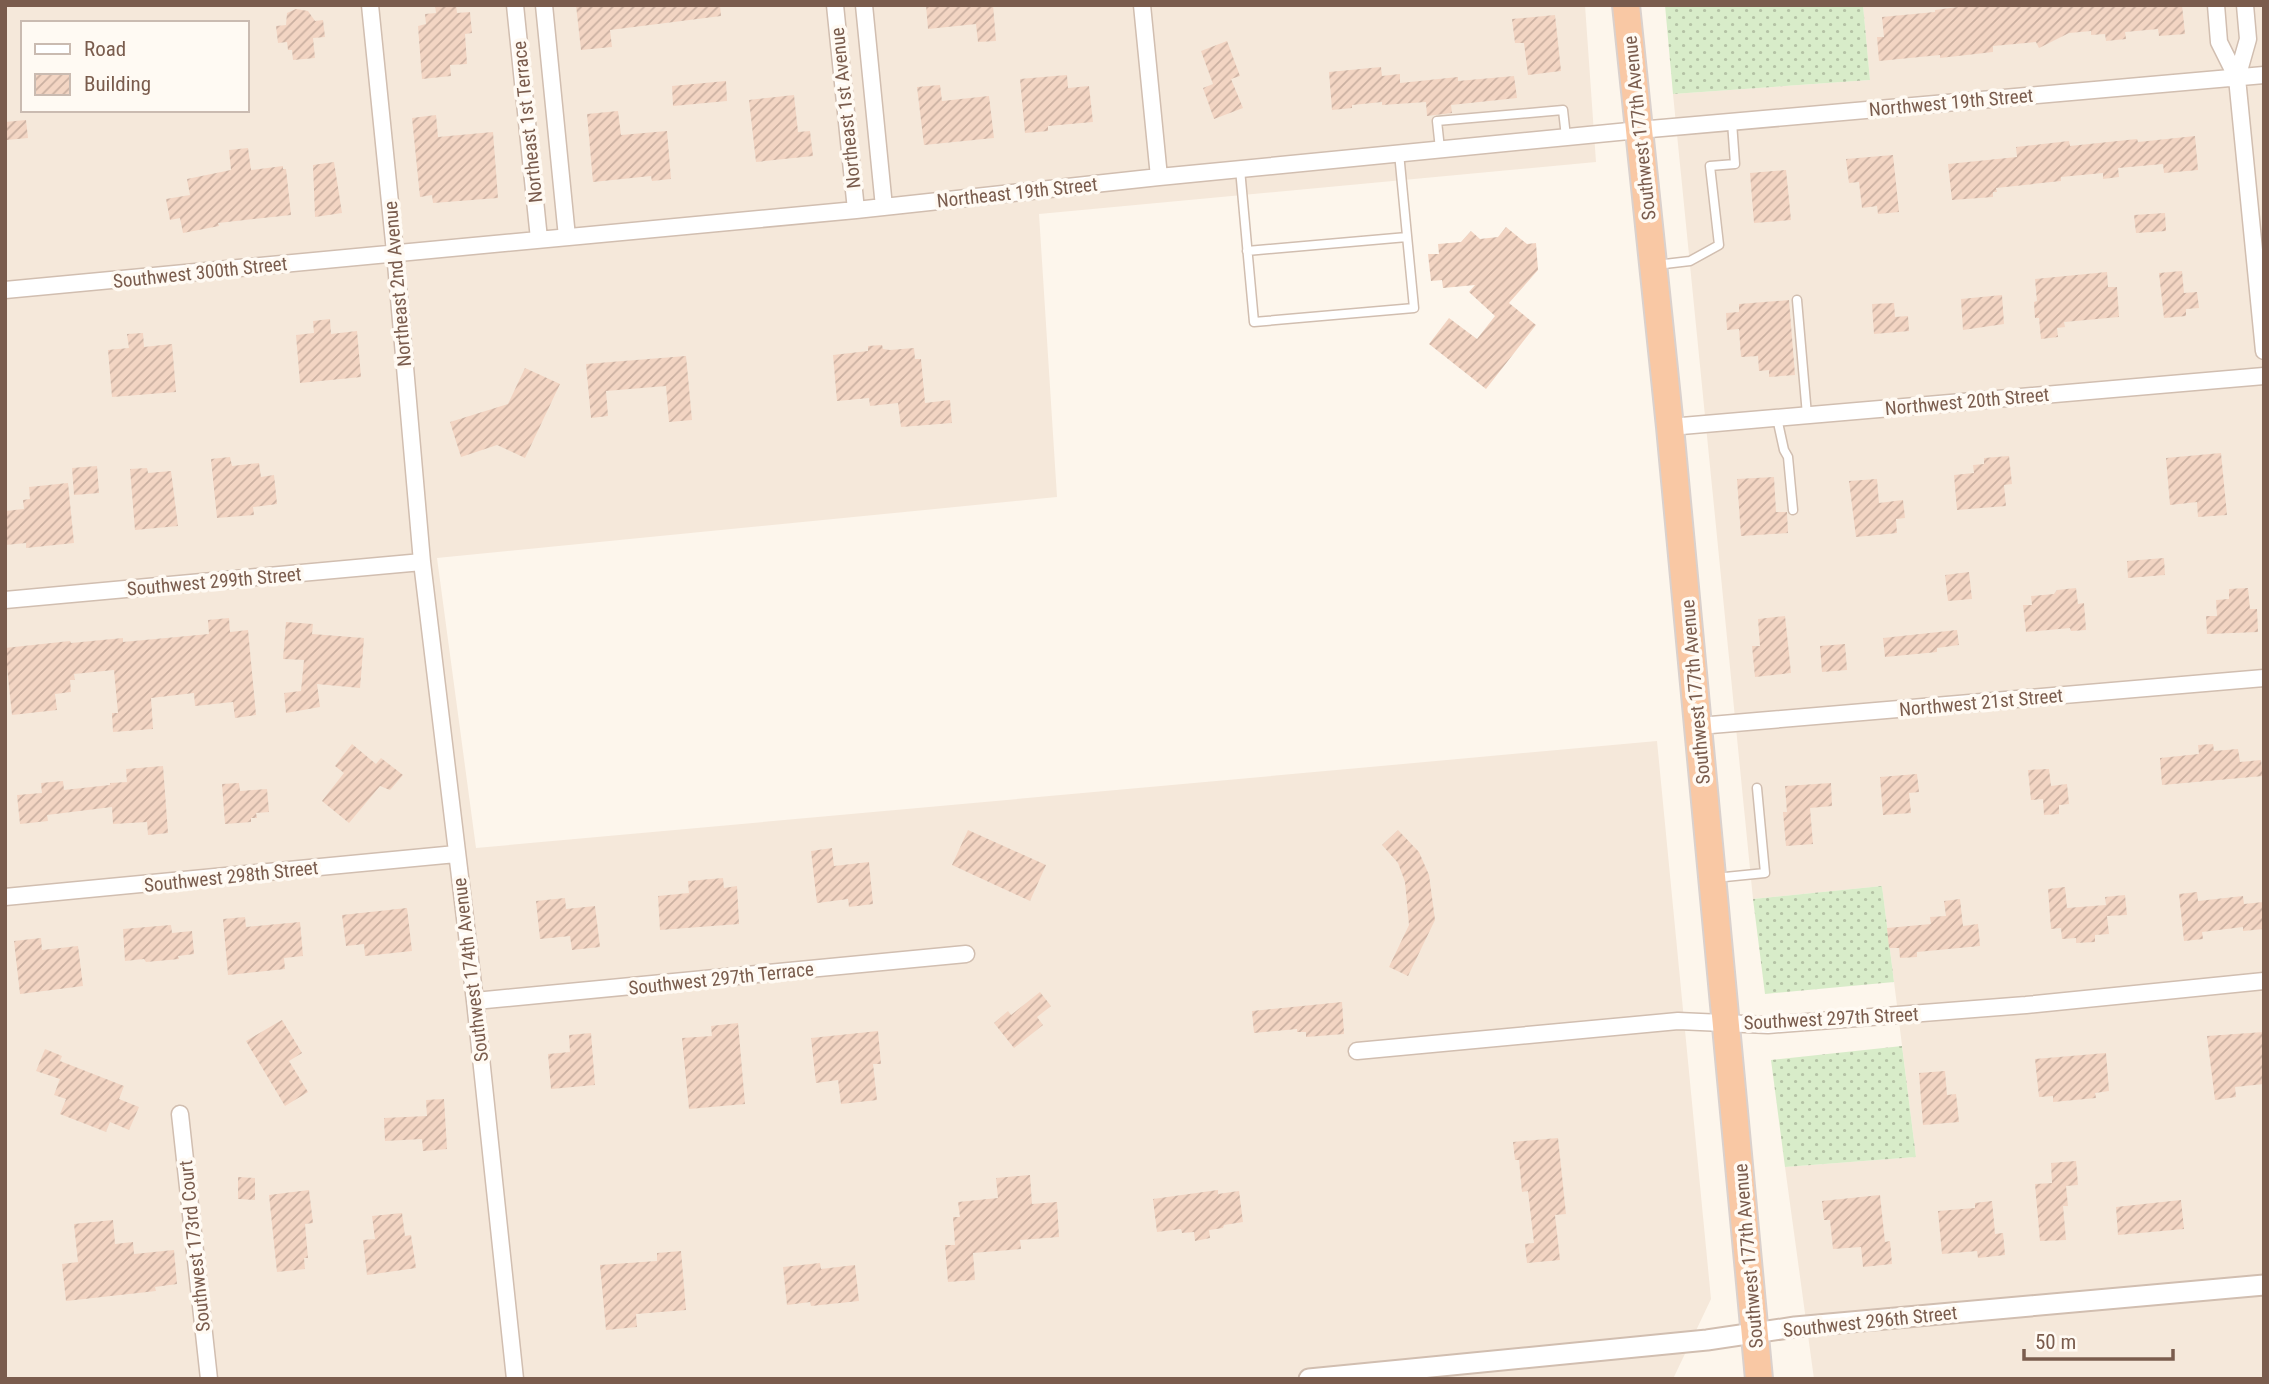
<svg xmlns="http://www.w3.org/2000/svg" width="2269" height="1384" font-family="'Roboto Condensed',sans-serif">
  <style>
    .residential { fill: #f5e8da; fill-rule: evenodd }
    .grass { fill: url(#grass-dots) }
    .building { fill: url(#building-hatch) }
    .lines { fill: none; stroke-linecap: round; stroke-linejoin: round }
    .service-casing { stroke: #d1beb0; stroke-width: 11 }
    .minor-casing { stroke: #d1beb0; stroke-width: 19 }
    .tertiary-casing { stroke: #d1beb0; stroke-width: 23 }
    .trunk-casing { stroke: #dad1cd; stroke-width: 30 }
    .service { stroke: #fff; stroke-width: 8 }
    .minor { stroke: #fff; stroke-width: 16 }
    .tertiary { stroke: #fff; stroke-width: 19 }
    .trunk { stroke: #f9c8a4; stroke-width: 26 }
    .labels { text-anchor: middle; stroke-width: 7; stroke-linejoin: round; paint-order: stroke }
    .street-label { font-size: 19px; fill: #7a5c4d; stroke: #fffaf3 }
  </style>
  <defs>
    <pattern id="grass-dots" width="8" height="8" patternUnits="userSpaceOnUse" patternTransform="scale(1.75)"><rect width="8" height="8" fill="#d8ecc9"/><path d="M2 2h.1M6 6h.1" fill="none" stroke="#b4c2a5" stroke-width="1.8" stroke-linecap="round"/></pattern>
    <pattern id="building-hatch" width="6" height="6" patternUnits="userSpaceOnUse" patternTransform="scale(1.75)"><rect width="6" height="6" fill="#f3d5c3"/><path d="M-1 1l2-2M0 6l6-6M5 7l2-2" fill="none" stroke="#cab0a1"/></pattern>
  </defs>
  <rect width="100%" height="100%" fill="#fdf6ec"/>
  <path class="residential" d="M5,5H1585L1596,162L1039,214L1057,497L437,558L476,848L1657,741L1711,1299L1673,1379H5ZM23,23H247V110H23Z
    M1863,5H2264V1379H1814L1785,1167L1916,1157L1882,886L1753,899L1673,94L1870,80Z"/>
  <path class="grass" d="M1665,5H1863L1870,80L1673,94Z
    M1882,886L1894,982L1765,994L1753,899Z
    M1902,1046L1916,1157L1785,1167L1771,1060Z"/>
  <path class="building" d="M435,5H456L457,13L470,12L472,33L465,34L467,64L450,65L451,76L422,79L418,26L426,24L425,14L436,13Z
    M576,5H720L721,16L610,30L612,47L581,50Z
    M926,5H993L996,41L978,42L976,24L928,29Z
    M1973,5H2182L2185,34L2159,36L2158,29L2125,32L2126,39L2106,41L2105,34L2091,35V31L2069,33L2039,48L2036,42L1993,46V52L1940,58V55L1879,61L1877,37H1884L1882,17L1935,12V10Z
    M296,9L308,11L315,21L323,20L325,37L313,38L315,58L293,60L292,50H288L287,42L278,43L276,26L286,25L287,13Z
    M1555,15L1561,71L1528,75L1524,43H1515L1512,19Z
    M1227,41L1240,76L1231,79L1243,108L1214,119L1203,88L1213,84L1201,51Z
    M1381,67L1382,76L1400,74V83L1458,77V81L1514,76L1517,98L1451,105L1452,113L1427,116L1426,102L1382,105V102L1352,105V108L1332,110L1329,72Z
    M1067,75L1068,88L1089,86L1093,122L1048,126V131L1025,133L1020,79Z
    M726,81L727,101L673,106L672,86Z
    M940,85L942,101L989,96L994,138L924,145L917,87Z
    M794,95L798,132L810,131L813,156L756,162L749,100Z
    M618,111L621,135L667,131L671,179L652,181L651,176L593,182L587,114Z
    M436,115L438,137L493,132L498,198L433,203L432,195L420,197L412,118Z
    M26,120L28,138L7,140L5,122Z
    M2195,136L2198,170L2164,173L2163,164L2118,168L2119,177L2103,179V173L2061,177V181L1996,188L1997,192H1993V197L1952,200L1948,164L2017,157L2016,147L2069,141L2070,146L2137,139L2138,142Z
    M248,148L251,170L283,166V169H286L291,215L218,223L219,226L183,233L180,218L170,220L166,199L190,195L187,179L231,170L229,150Z
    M1893,155L1899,212L1878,214L1877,206L1862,208L1859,182L1849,183L1846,159Z
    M334,162L342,213L315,217L313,165Z
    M1786,170L1791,220L1754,223L1750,173Z
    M2165,213L2166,231L2136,233L2134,215Z
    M1506,227L1527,244L1536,243L1538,270L1509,303L1536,325L1486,389L1429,344L1449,318L1477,339L1495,316L1469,292L1475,285L1443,288L1442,280L1431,281L1428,254H1439L1438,244L1461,242L1471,231L1480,239L1498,237Z
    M2182,271L2184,293L2197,292L2199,308L2186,309V316L2164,318L2159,273Z
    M2107,272L2108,287H2117L2119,317L2064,322L2065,327L2057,328L2058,337L2041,339L2039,318H2035L2034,302L2037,301L2035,279Z
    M2002,295L2004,324L1963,330L1961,299Z
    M1789,300L1795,375L1769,377V370L1759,371L1758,356L1741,357L1739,329L1727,330L1726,313L1739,312V304Z
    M1894,303L1895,317L1908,316L1909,331L1874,334L1872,304Z
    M330,319L331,334L357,331L361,377L300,383L296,335L314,333L313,321Z
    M143,333L144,347L172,344L176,392L112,397L108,350L129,348L127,334Z
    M882,345L883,349L890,350L914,348L915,359H921L925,403L950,400L952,423L901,427L898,403L870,406L869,398L837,401L833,355L868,351V346Z
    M686,356L692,420L669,422L666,386L606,391L608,416L591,418L586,364Z
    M525,368L560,384L525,458L497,445L461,457L450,422L508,404Z
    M2221,453L2227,515L2198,517L2197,502L2170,505L2166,458Z
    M2009,456L2012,484L2004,485L2006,506L1957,510L1954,475L1974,473L1973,465L1984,464V458Z
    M230,457L232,466L259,463L261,477L274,475L277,504L253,507L254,515L217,518L211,459Z
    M97,466L99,493L74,495L72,468Z
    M147,468L148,473L171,471L178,526L135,530L130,469Z
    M1774,477L1776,512H1787L1788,533L1741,536L1737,479Z
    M1877,479L1879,503L1903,500L1905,518L1896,519L1897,533L1856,537L1849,481Z
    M68,483L74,543L26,548V543L5,545V511L24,509L23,500L30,499L29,487Z
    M2164,558L2165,575L2128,578L2127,561Z
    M1969,572L1972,599L1948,601L1945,575Z
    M2076,588L2078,604L2084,603L2086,630L2071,631L2070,628L2026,632L2023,605H2032L2031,596L2054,594L2057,590Z
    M2248,588L2250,609H2257L2258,632L2207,634L2206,616H2217L2216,600L2229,599V589Z
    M1785,616L1791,673L1755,677L1752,646H1760L1758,619Z
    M229,618L230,632L248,630L256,715L235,718L233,702L195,706L194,693L151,698L153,729L113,732L112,713H118L114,670L74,674L75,680H70L71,692L55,694L57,710L12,715L5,648L70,641L71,643L123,638V642L209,634L208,620Z
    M286,622L313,624L312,634L364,638L360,688L317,684L320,707L286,713L284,693L301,691L304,660L283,659Z
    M1957,630L1959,645L1937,648V652L1885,657L1883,638Z
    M1845,644L1847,670L1822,672L1820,646Z
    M352,744L376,764L381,758L403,775L390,790L380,786L349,823L322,801L344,773L335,766Z
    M2213,744L2214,751L2238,749L2240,762L2261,760L2263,776L2162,785L2160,758L2199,754L2198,745Z
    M163,766L168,833L148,835L147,822L113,824L112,807L47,815L48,821L20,824L17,795L42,793L41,783L63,781L64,790L110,785V783L127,782L126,769Z
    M2049,769L2051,786L2067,784L2069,804L2059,805V814L2044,815L2043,799L2031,800L2028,770Z
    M1917,774L1919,792L1909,793L1911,813L1883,815L1880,777Z
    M239,783L240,791L267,789L269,812L256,813L257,818H251V822L225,824L222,784Z
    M1831,783L1832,806L1810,808L1813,844L1786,846L1783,812H1787L1785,786Z
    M968,830L1046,865L1030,901L952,865Z
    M1398,830L1419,852L1429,875L1435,920L1408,976L1389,967L1409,925L1405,882L1398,863L1382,845Z
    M832,848L834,866L869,862L873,904L849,907L848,899L817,903L811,851Z
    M723,878L724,888L737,886L739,924L660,930L658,896L689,893L688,881Z
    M2065,887L2067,908L2106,905L2105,897L2125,895L2127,915L2107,916L2109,934L2095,935V942L2076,943V938L2062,939L2061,928L2051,929L2048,889Z
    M2197,892L2198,901L2243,896L2244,904L2264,902V929L2243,931V927L2202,932L2203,939L2184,941L2179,894Z
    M565,898L566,909L595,906L600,947L572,950L570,936L540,939L536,901Z
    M1960,899L1963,926L1978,924L1980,946L1917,952V957L1900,958L1899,948H1889L1887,928L1931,924L1930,917L1946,916L1944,901Z
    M407,908L412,951L365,956L364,944L346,946L342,915Z
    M245,917L246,927L300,922L303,956L284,958L285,969L228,975L223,919Z
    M171,925L172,933L192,931L194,954L178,956L179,959L146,962L144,959L125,961L123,929Z
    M41,938L42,950L78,946L83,986L20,994L14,941Z
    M1040,992L1051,1006L1037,1017L1043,1025L1014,1048L994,1023L1008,1011L1011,1015Z
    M1342,1002L1344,1034L1306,1037V1032H1297V1029L1254,1033L1252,1011Z
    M282,1020L302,1053L289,1061L308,1092L285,1106L246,1041Z
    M738,1023L745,1104L689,1109L682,1038L712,1036L711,1026Z
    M878,1031L881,1064H873L877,1100L841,1104L838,1080L816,1083L811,1038Z
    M2264,1032V1084L2235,1087L2236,1097L2215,1100L2207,1036Z
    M591,1033L595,1085L551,1089L548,1054L570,1052L569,1035Z
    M45,1049L62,1056L60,1061L124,1086L119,1099L139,1107L129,1130L110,1122L106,1132L60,1114L66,1099L54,1095L60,1079L36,1071Z
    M2106,1053L2109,1091L2095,1093L2096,1098L2053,1102V1096L2039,1097L2035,1059Z
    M1945,1071L1947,1095L1956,1094L1959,1122L1923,1125L1919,1073Z
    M444,1099L447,1149L423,1151L422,1139L385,1141L384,1118L427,1116L426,1100Z
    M1558,1138L1566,1214L1555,1215L1560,1260L1527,1263L1525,1244L1534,1243L1528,1191L1522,1192L1519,1160H1515L1513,1142Z
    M2076,1161L2078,1185L2066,1186L2068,1206H2063L2066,1240L2040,1241L2035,1184L2052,1183L2051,1163Z
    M1030,1175L1032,1204L1057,1202L1059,1237L1020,1240L1021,1249L973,1253L975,1280L948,1282L945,1245H955L953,1217H960L958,1202L998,1198L996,1178Z
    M238,1177L255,1178V1200L238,1199Z
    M309,1190L313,1223L305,1224L308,1258H304L305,1269L277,1272L269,1195Z
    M1218,1190V1194L1239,1191L1243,1222L1224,1225L1223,1228L1209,1230L1210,1238L1195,1241L1194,1232L1182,1233L1181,1229L1157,1232L1153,1199Z
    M1880,1195L1885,1242L1890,1241L1892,1264L1863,1267L1861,1247L1833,1249L1830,1220H1824L1822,1201Z
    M2181,1200L2184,1229L2118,1235L2116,1207Z
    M1992,1201L1995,1234L2003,1233L2005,1255L1978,1258L1977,1251L1942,1254L1938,1211L1975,1208V1203Z
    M402,1213L405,1236L411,1235L416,1268L367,1275L363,1240L375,1239L372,1216Z
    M113,1220L115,1244L133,1242L134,1254L174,1250L177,1284L155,1287L156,1291L66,1301L62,1264L78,1262L74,1224Z
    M681,1251L686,1310L636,1314L637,1327L606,1330L600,1265L657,1261V1253Z
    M820,1263L821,1269L855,1265L859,1301L811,1306L810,1302L787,1305L783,1267Z"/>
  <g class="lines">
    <defs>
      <path id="service" d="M1440,149L1437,121L1563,110L1566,137
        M1240,169L1254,322L1414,308L1399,153
        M1247,251L1407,237
        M1656,265L1690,261L1719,245L1710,166L1735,164L1732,122
        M1797,300L1807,415
        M1777,418L1784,450L1788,457L1793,510
        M1715,878L1765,873L1757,788"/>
      <path id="minor" d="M370,5L395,252L422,562L475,1001L515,1379
        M515,5L539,239
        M544,5L567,237
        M835,5L856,210
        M864,5L884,207
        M1142,5L1159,177
        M2216,5L2219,42L2237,78
        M2245,5L2248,39L2237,78L2264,351
        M5,290L856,210L1159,177L1639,130L2264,75
        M1670,427L2264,376
        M5,600L422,562
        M1699,726L2264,678
        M5,897L456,854
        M475,1001L966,954
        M1357,1051L1678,1021L1768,1025L2026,1005L2264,981
        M180,1114L209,1379"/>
      <path id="tertiary" d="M1309,1379L1707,1340L1795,1327L2264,1285"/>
      <path id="trunk" d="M1626,5L1670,427L1759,1379"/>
    </defs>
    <use href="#service" class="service-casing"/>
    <use href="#minor" class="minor-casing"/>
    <use href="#tertiary" class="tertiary-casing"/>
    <use href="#trunk" class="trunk-casing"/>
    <use href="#service" class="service"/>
    <use href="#minor" class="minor"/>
    <use href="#tertiary" class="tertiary"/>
    <use href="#trunk" class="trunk"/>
  </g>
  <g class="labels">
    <g class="street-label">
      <text transform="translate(1951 102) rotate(-5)" y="7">Northwest 19th Street</text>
      <text transform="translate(845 108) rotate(-96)" y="7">Northeast 1st Avenue</text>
      <text transform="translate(527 122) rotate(-96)" y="7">Northeast 1st Terrace</text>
      <text transform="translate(1639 128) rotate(-96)" y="7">Southwest 177th Avenue</text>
      <text transform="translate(1017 192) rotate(-6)" y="7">Northeast 19th Street</text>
      <text transform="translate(200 272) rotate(-6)" y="7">Southwest 300th Street</text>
      <text transform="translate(397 284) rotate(-95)" y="7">Northeast 2nd Avenue</text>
      <text transform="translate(1967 401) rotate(-5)" y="7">Northwest 20th Street</text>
      <text transform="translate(214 581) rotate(-5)" y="7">Southwest 299th Street</text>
      <text transform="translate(1695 692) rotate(-95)" y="7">Southwest 177th Avenue</text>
      <text transform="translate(1981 702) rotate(-5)" y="7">Northwest 21st Street</text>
      <text transform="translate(231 876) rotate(-6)" y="7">Southwest 298th Street</text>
      <text transform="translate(470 970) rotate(-97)" y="7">Southwest 174th Avenue</text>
      <text transform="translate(721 978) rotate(-6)" y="7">Southwest 297th Terrace</text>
      <text transform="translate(1831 1018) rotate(-3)" y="7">Southwest 297th Street</text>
      <text transform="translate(194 1246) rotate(-96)" y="7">Southwest 173rd Court</text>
      <text transform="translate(1748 1256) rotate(-95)" y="7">Southwest 177th Avenue</text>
      <text transform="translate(1870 1321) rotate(-6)" y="7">Southwest 296th Street</text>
    </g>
  </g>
  <rect width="2269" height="1384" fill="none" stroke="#7a5c4d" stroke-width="14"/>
  <rect x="21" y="21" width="228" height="91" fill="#fffaf3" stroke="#cabbb1" stroke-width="2"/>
  <rect x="35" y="44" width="35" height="10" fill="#ffffff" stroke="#cabbb1" stroke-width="2"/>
  <text x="84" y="56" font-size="21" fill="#7a5c4d">Road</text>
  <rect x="35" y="74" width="35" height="21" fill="url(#building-hatch)" stroke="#cabbb1" stroke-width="2"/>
  <text x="84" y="91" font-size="21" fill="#7a5c4d">Building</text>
  <path d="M2024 1349v10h149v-10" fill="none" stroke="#7a5c4d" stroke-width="3.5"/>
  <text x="2035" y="1349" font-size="21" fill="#7a5c4d" stroke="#fffaf3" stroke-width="5" paint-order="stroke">50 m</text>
</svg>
